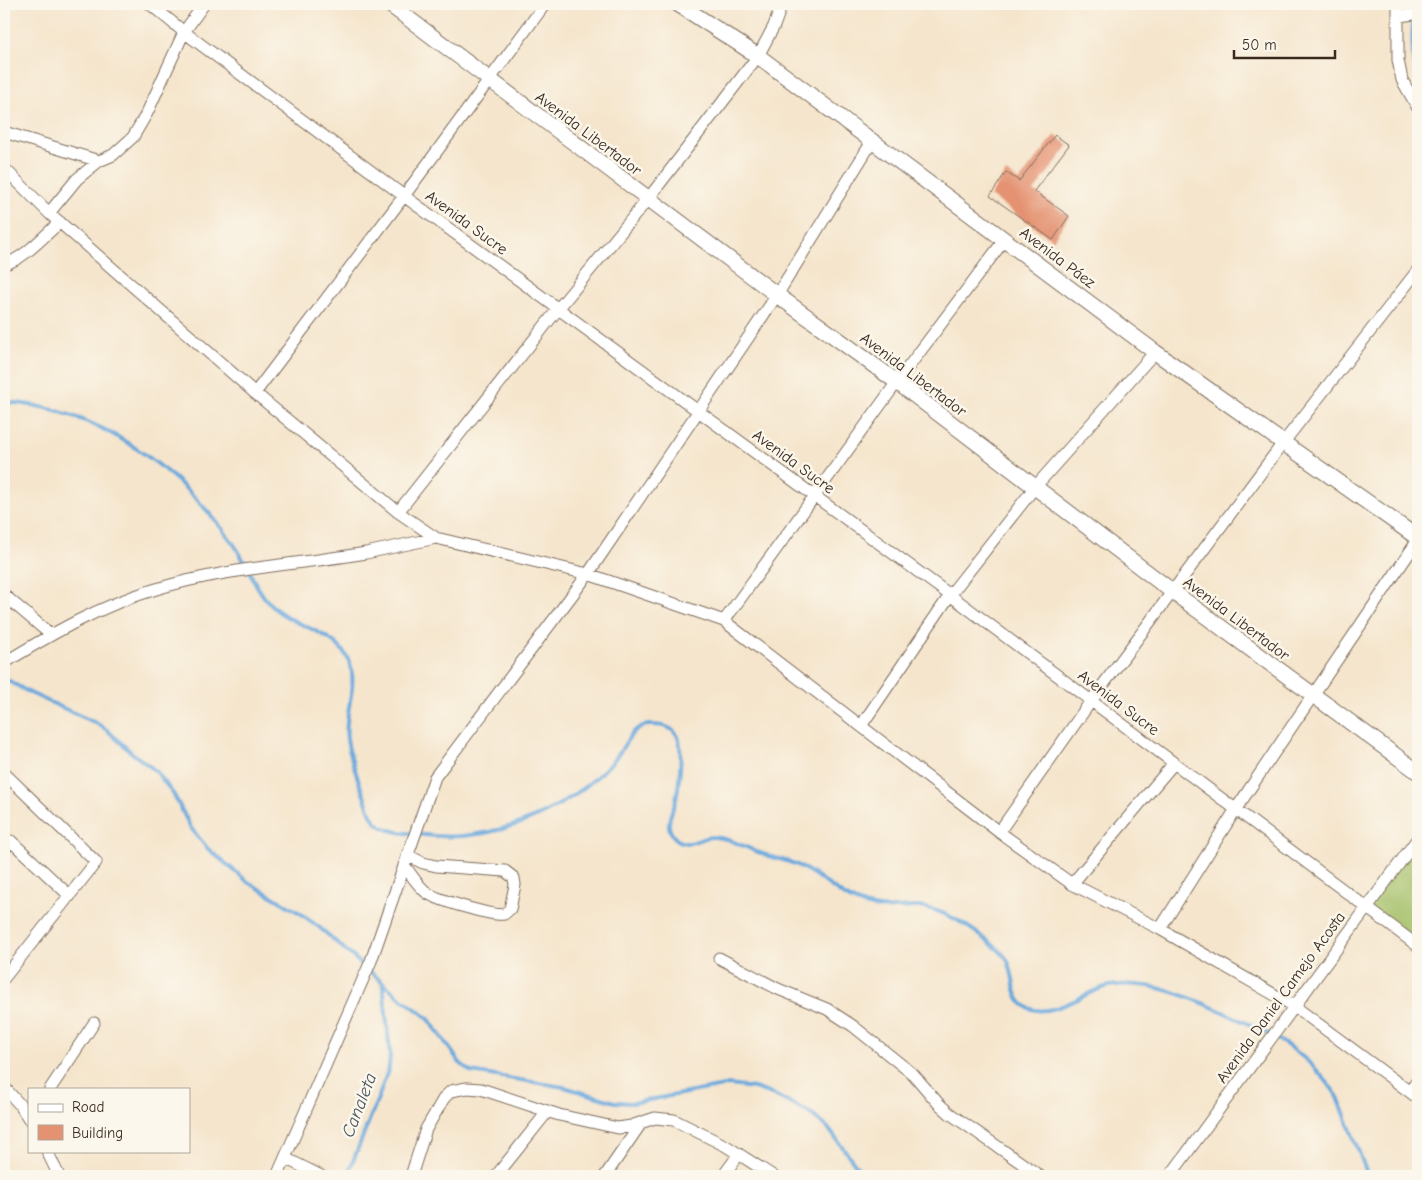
<svg xmlns="http://www.w3.org/2000/svg" width="1422" height="1180" font-family="'Comic Neue',sans-serif">
  <style>
    .green { fill: #a4c067; stroke: #707542 }
    .lines { fill: none; stroke-linecap: round; stroke-linejoin: round }
    .stream { stroke: #6ba9dd; stroke-width: 4 }
    .building { fill: #e49271 }
    .minor-casing { stroke: #7c6b5b; stroke-width: 13 }
    .secondary-casing { stroke: #7c6b5b; stroke-width: 17 }
    .minor { stroke: #fff; stroke-width: 11 }
    .secondary { stroke: #fff; stroke-width: 15 }
    .labels { text-anchor: middle; stroke-width: 5; stroke-linejoin: round; paint-order: stroke }
    .street-label { font-size: 16px; fill: #3b2a1e; stroke: #fbf7ec }
    .water-label { font-size: 18px; font-style: italic; fill: #4c5661; stroke: #fbf7ec }
  </style>
  <rect width="100%" height="100%" fill="#fbf7ec"/>
  <filter id="ink" filterUnits="userSpaceOnUse"><feTurbulence type="fractalNoise" baseFrequency=".02" numOctaves="2"/><feDisplacementMap in="SourceGraphic" scale="10" xChannelSelector="R" yChannelSelector="G"/><feConvolveMatrix kernelMatrix="1 2 1 2 8 2 1 2 1" color-interpolation-filters="sRGB"/></filter>
  <filter id="wash" filterUnits="userSpaceOnUse"><feTurbulence type="fractalNoise" baseFrequency=".0096" numOctaves="4" result="noise"/><feDisplacementMap in="SourceGraphic" scale="20" xChannelSelector="R" yChannelSelector="G"/><feGaussianBlur stdDeviation="1.12" result="paint"/><feColorMatrix in="noise" values="0 0 0 0 0 0 0 0 0 0 0 0 0 0 0 0 0 1.4 0 .05"/><feComposite in="paint" operator="in"/></filter>
  <g filter="url(#wash)">
    <rect width="100%" height="100%" fill="#f5e5cc"/>
    <path class="green" d="M1418,838V946L1367,906Z"/>
    <g class="lines">
      <path class="stream" d="M1414,4C1413,28 1410,53 1418,77
        M4,402C98,407 179,469 233,543C247,562 254,588 271,605C293,627 331,629 347,657C361,682 343,712 347,739C350,760 359,782 366,801C368,807 370,813 373,818C376,823 382,827 387,829C398,833 412,834 424,835C489,843 554,817 601,773C608,766 615,760 620,752C629,738 634,724 652,725C661,725 672,727 677,735C684,747 679,785 676,799C674,808 668,817 669,826C670,835 678,843 687,843C697,843 703,836 714,837C732,838 749,850 766,855C777,859 791,861 801,867C824,878 839,897 864,905C887,912 898,906 919,907C943,909 967,925 985,939C992,944 1001,951 1006,958C1016,972 1010,998 1027,1007C1050,1020 1083,993 1105,987C1151,977 1197,1000 1238,1019C1257,1028 1277,1037 1294,1050C1312,1063 1326,1079 1338,1097L1368,1176
        M4,678L30,693L96,723L107,730L132,753L156,771L174,795L191,828L207,848L248,882L300,913L320,928L397,995L428,1018L460,1063L471,1072L564,1087L615,1102L633,1103L729,1085L754,1088L772,1094L810,1113L828,1128L864,1176
        M347,1176L380,1093L389,1067L390,1054L383,983"/>
    </g>
    <g id="blocks">
      <path class="building" d="M1055,135L1069,145L1034,191L1069,216L1053,240L990,196L1006,172L1019,181Z"/>
    </g>
  </g>
  <g filter="url(#ink)">
    <use href="#blocks" fill-opacity="0" stroke="#7c6b5b" stroke-width="1"/>
    <g class="lines">
      <defs>
        <path id="minor" d="M150,4L184,32L404,196L950,595L1418,946
          M1398,4V60L1402,80L1418,108
          M1399,16L1414,14L1418,12
          M4,132L99,161
          M4,168L49,213L255,393L398,512L436,538L588,574L724,621L999,832L1072,884L1160,929L1294,1006L1418,1098
          M49,213L77,179L99,161L113,155L133,137L147,113L184,32L204,4
          M4,264C22,261 46,234 60,222
          M255,393L404,196L545,4
          M398,512L558,309L648,199L758,56L774,26L782,4
          M4,595L50,634
          M724,621L897,382L1005,239
          M4,663C51,634 100,606 153,590C223,568 295,565 366,553C389,548 413,543 436,538
          M861,726L950,595L1035,487L1155,352
          M4,773L96,862L4,978
          M999,832L1091,701L1283,443L1418,270
          M4,849L11,841L70,896
          M404,865C411,874 417,885 426,892C434,899 494,917 504,914C506,913 508,910 510,909L515,885L514,878L505,871L436,866L423,863L407,855
          M1072,884L1174,763
          M1160,929L1236,809L1418,540
          M719,958L778,989L827,1009L853,1026L914,1075L938,1103L949,1113L1040,1176
          M4,1087L20,1105L29,1119
          M50,1089L94,1023
          M1410,1091L1418,1080
          M47,1151L59,1176
          M285,1158L321,1176
          M277,1176L371,961L435,777L588,574L777,295L873,140
          M411,1176L426,1129L444,1098L451,1091L467,1088L481,1089L559,1115L618,1128L631,1126L655,1118L674,1120L726,1146L773,1176
          M496,1176L548,1111
          M605,1176L642,1122
          M723,1176L739,1154
          M1170,1176L1418,838"/>
        <path id="secondary" d="M389,4L777,295L897,382L1173,592L1418,772
          M678,4L758,56L1155,352L1418,538"/>
      </defs>
      <use href="#minor" class="minor-casing"/>
      <use href="#secondary" class="secondary-casing"/>
      <use href="#minor" class="minor"/>
      <use href="#secondary" class="secondary"/>
    </g>
  </g>
  <g class="labels">
    <g class="street-label">
      <text transform="translate(589 133) rotate(37)" y="6">Avenida Libertador</text>
      <text transform="translate(467 222) rotate(36)" y="6">Avenida Sucre</text>
      <text transform="translate(1058 257) rotate(37)" y="6">Avenida Páez</text>
      <text transform="translate(914 374) rotate(37)" y="6">Avenida Libertador</text>
      <text transform="translate(794 461) rotate(36)" y="6">Avenida Sucre</text>
      <text transform="translate(1237 618) rotate(37)" y="6">Avenida Libertador</text>
      <text transform="translate(1119 702) rotate(37)" y="6">Avenida Sucre</text>
      <text transform="translate(1280 997) rotate(-54)" y="6">Avenida Daniel Camejo Acosta</text>
    </g>
    <g class="water-label">
      <text transform="translate(359 1105) rotate(-69)" y="6">Canaleta</text>
    </g>
  </g>
  <rect width="1422" height="1180" fill="none" stroke="#fbf7ec" stroke-width="20"/>
  <rect x="28" y="1088" width="162" height="65" fill="#fbf7ec" stroke="#aea59a"/>
  <rect x="38" y="1104" width="25" height="8" fill="#ffffff" stroke="#aea59a"/>
  <text x="72" y="1112" font-size="15" fill="#3b2a1e">Road</text>
  <rect x="38" y="1125" width="25" height="15" fill="#e49271" stroke="#aea59a"/>
  <text x="72" y="1138" font-size="15" fill="#3b2a1e">Building</text>
  <path d="M1234 50v8h101v-8" fill="none" stroke="#3b2a1e" stroke-width="2.5"/>
  <text x="1242" y="50" font-size="15" fill="#3b2a1e" stroke="#fbf7ec" stroke-width="4" paint-order="stroke">50 m</text>
</svg>
